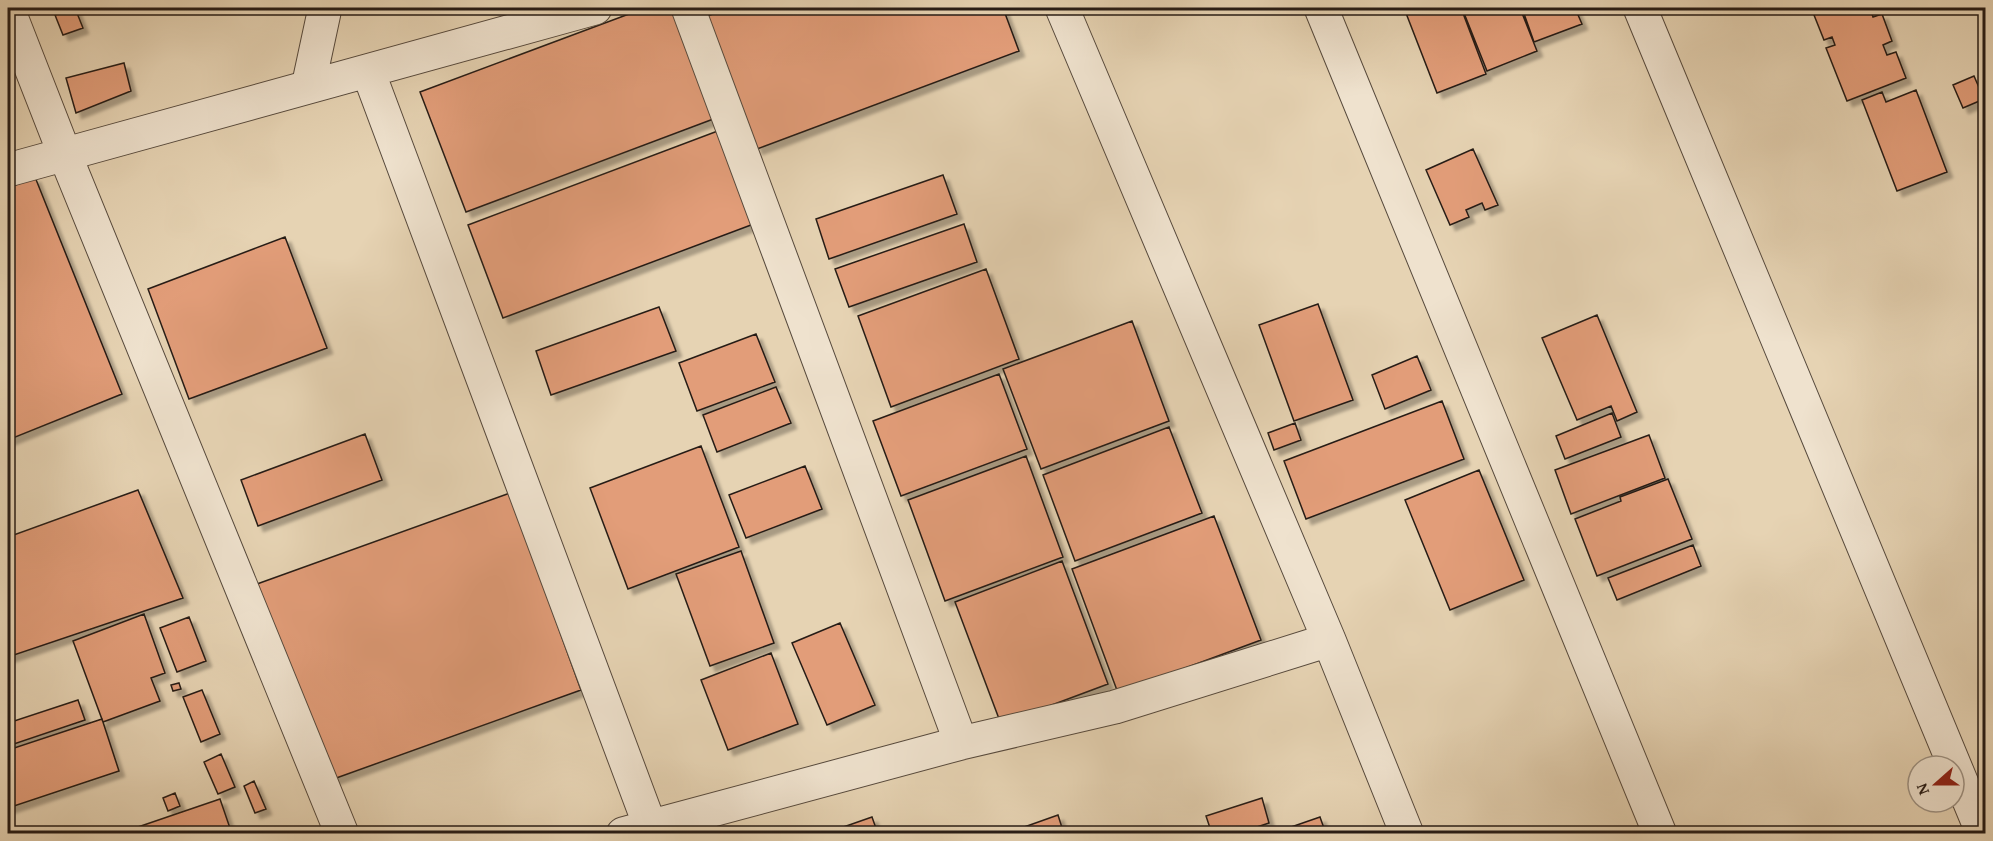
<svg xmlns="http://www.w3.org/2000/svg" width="1993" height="841" font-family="'Gentium Book Plus',serif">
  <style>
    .building { fill: #e29d79; stroke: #271c16; stroke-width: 1.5; filter: url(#shadow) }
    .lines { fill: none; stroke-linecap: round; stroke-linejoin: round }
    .minor-casing { stroke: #574a3d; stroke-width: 35 }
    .tertiary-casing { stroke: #574a3d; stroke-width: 35 }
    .minor { stroke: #efe2ce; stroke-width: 33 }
    .tertiary { stroke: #efe2ce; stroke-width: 33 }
  </style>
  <defs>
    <filter id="shadow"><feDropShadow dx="5.5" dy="5.5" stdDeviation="1.5" flood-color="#0004"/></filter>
  </defs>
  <rect width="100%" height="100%" fill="#e6d3b3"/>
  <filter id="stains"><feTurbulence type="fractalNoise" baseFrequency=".00333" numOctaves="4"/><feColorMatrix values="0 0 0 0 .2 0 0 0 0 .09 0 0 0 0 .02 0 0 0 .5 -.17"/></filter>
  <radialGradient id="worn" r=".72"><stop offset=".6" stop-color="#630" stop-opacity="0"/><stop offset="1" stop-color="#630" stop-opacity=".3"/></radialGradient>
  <path class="building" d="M75,8L83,28L63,35L55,15Z
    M645,8H674L716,118L466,212L420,92Z
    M731,8H1003L1019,51L757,149L707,16Z
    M1404,8H1461L1486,74L1437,93Z
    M1462,8H1520L1537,51L1487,71Z
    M1522,8H1575L1582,24L1534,42Z
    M1819,8H1870L1873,17L1882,14L1892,41L1883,45L1887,55L1896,52L1906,78L1847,101L1826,48L1835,45L1832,37L1824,40L1812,10Z
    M124,63L131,91L76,113L66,78Z
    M1974,76L1984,99L1963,108L1953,85Z
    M1916,90L1947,172L1897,191L1862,100L1882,92L1886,102Z
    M723,129L759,222L503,318L468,225Z
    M1473,149L1498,205L1485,210L1482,203L1466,210L1469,217L1450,225L1426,170Z
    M943,175L957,214L829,259L816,219Z
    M35,177L122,394L8,440V188Z
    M964,224L977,262L849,307L835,269Z
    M285,237L327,348L189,399L148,289Z
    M986,269L1019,359L891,407L858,316Z
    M1318,304L1353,400L1294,421L1259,325Z
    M659,307L676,351L551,395L536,351Z
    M1597,315L1637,412L1617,421L1611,406L1577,420L1542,338Z
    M1132,321L1169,421L1041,469L1003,369Z
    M756,334L775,382L697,411L679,363Z
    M1417,356L1431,390L1385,409L1372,375Z
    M999,374L1027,449L901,496L873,421Z
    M776,387L791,423L717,452L703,415Z
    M1442,401L1464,459L1306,519L1284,461Z
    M1612,413L1621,437L1565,459L1556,436Z
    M1295,423L1301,440L1274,450L1268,433Z
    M1169,427L1202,513L1075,561L1043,475Z
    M365,434L382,480L258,526L241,480Z
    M1649,435L1665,478L1571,514L1555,470Z
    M701,446L739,547L628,589L590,488Z
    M1026,456L1063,557L945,601L908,500Z
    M805,466L822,509L746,538L729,495Z
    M1479,470L1524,580L1450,610L1405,500Z
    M1668,479L1692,539L1597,576L1575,519L1621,501L1620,497Z
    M138,490L183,598L8,657V537Z
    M510,493L581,690L328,781L257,584Z
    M1214,516L1261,640L1118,693L1072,569Z
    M1693,545L1701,566L1617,600L1608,578Z
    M741,551L774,643L710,666L676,574Z
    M1062,561L1108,684L1001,724L955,602Z
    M144,614L165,673L151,678L160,701L103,722L73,641Z
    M189,617L206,661L177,672L160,628Z
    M840,623L875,705L827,725L792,643Z
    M771,653L798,724L728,750L701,680Z
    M179,683L181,689L173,691L171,685Z
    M202,690L220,734L201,742L183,697Z
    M78,700L85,720L8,746V723Z
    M102,719L119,771L8,808V750Z
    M221,754L235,787L218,794L204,762Z
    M254,781L266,809L255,813L244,786Z
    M175,793L180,806L168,811L163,798Z
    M1262,798L1269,823L1236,834H1212L1206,816Z
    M220,799L232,834H137L135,828Z
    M1058,815L1064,834H1014L1013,831Z
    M872,817L878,834H833L832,831Z
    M1320,817L1326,834H1271Z
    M122,827L125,834H104Z
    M977,828L979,834H961Z"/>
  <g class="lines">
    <defs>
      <path id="minor" d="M688,8L961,743
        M1062,8L1329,640L1407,834
        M1321,8L1660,834
        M1640,8L1983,834
        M368,71L650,826
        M308,87L325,8
        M8,170L595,8
        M623,834L961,743L1115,707L1329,640"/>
      <path id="tertiary" d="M8,9L65,155L342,834"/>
    </defs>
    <use href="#minor" class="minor-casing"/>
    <use href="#tertiary" class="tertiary-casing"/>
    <use href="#minor" class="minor"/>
    <use href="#tertiary" class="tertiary"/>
  </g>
  <rect width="1993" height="841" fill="none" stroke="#e6d3b3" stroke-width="30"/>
  <rect x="9" y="9" width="1975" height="823" fill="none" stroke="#271c16" stroke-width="3"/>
  <rect x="15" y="15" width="1963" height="811" fill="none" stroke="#271c16" stroke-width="1.5"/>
  <g transform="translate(1936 784) rotate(249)"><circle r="28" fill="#efe2ce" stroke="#9f9384" stroke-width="1.5"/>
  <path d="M0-4.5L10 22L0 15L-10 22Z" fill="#8f2418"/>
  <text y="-9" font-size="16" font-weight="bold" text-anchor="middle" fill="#271c16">N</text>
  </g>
  <rect width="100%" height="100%" filter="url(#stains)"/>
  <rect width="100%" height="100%" fill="url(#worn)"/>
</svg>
